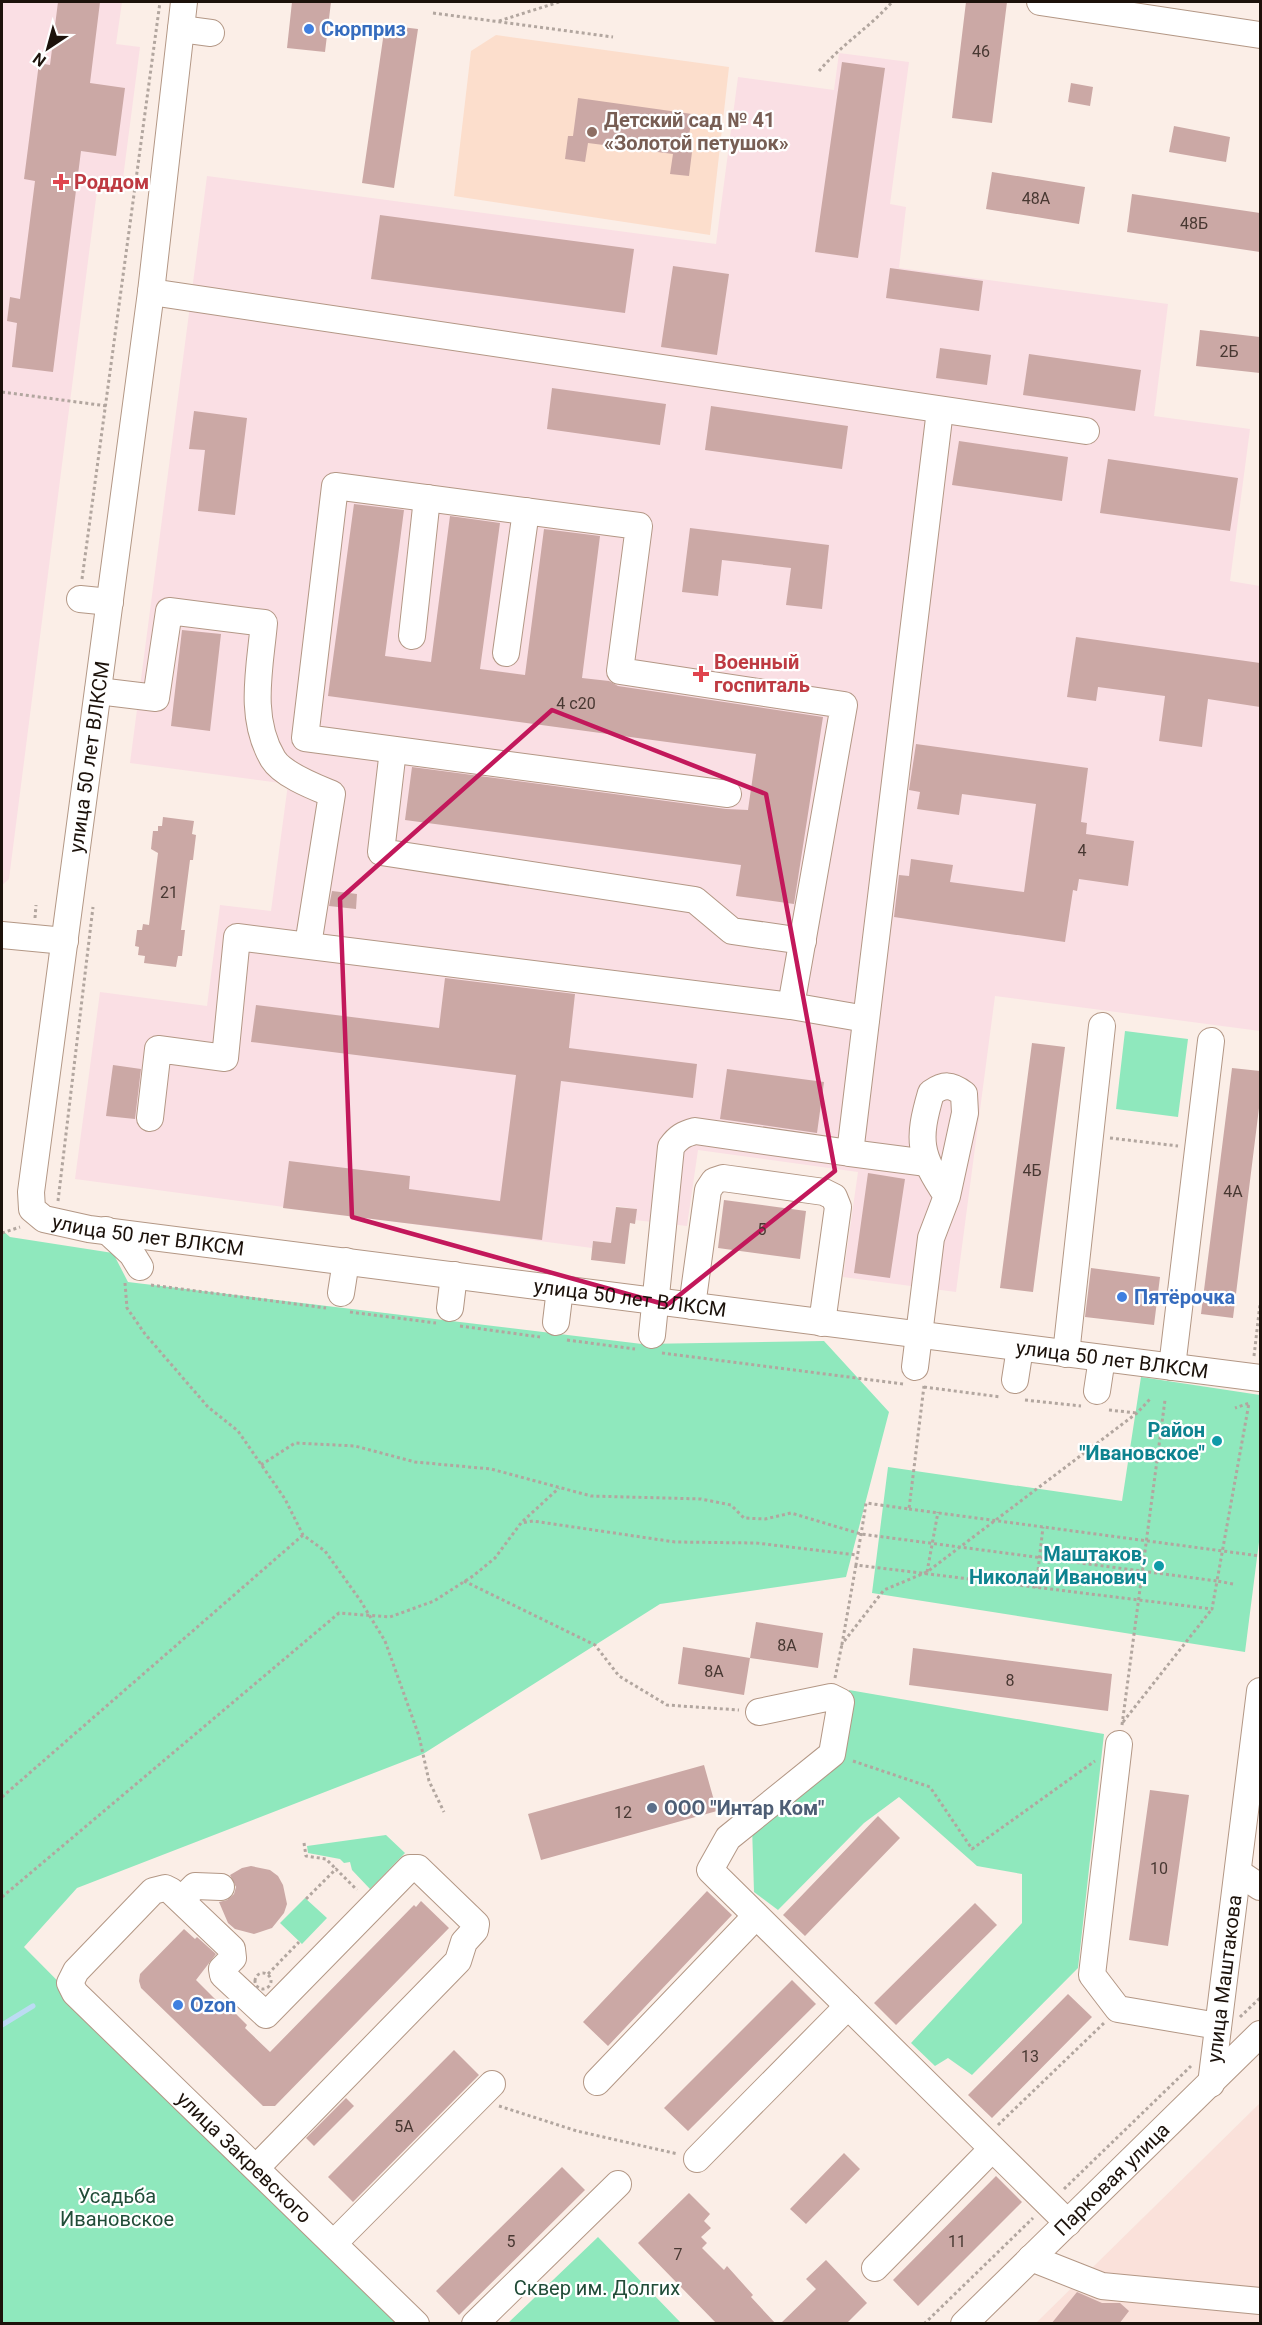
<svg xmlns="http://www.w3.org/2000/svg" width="1262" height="2325" font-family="Roboto,sans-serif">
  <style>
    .built { fill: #fcdecc }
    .industrial { fill: #fae1da }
    .medical { fill: #fadfe4 }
    .green { fill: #8fe8bd }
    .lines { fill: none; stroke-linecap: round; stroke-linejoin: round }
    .stream { stroke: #bcdbf3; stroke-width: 5 }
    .building { fill: #cba8a5 }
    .minor-casing { stroke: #b39785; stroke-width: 28 }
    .path { stroke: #b2a69f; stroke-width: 3; stroke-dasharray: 3 3; stroke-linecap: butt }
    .minor { stroke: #fff; stroke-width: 26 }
    .marked { fill: none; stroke: #c2185b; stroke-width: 4.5; stroke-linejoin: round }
    .shop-dot { fill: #3f7fe0; stroke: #fff; stroke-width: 2 }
    .education-dot { fill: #8d6e63; stroke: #fff; stroke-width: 2 }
    .health-dot { fill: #e0444e; stroke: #fff; stroke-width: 2 }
    .culture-dot { fill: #0f9aa8; stroke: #fff; stroke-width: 2 }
    .service-dot { fill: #5c6f8a; stroke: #fff; stroke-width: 2 }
    .labels { text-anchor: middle; stroke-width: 4.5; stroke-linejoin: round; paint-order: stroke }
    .number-label { font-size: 16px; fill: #483832 }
    .shop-label { font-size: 20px; font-weight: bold; fill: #366cbe; stroke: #fff; text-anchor: start }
    .education-label { font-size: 20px; font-weight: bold; fill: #785e54; stroke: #fff; text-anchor: start }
    .health-label { font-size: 20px; font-weight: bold; fill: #be3a42; stroke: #fff; text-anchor: start }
    .street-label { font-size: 20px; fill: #1c120b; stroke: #fff }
    .culture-label { font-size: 20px; font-weight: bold; fill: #0d838f; stroke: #fff; text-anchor: end }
    .service-label { font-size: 20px; font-weight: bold; fill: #4e5e75; stroke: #fff; text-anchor: start }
    .park-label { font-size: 20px; fill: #214c38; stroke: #fff }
  </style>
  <rect width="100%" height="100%" fill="#fbeee7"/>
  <path class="built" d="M496,35L729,67L710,235L454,196L471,51Z"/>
  <path class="industrial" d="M1260,2103V2323H1036Z"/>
  <path class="medical" d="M2,2H122L116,44L140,47L122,186L98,183L9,879L2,885Z
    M839,53L909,62L890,204L906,207L899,268L1168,304L1154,416L1250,429L1230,581L1260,586V1031L995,996L956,1292L843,1277L858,1172L698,1150L687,1226L635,1220L637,1209L616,1206L611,1243L593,1241L592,1248L75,1179L100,992L207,1006L220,905L271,911L288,784L130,763L207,176L716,244L738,77L834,90Z"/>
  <path class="green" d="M1125,1031L1188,1039L1178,1117L1116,1109Z
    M2,1230L10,1237L113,1253L128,1282L642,1344L824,1341L889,1412L846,1577L660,1604L423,1754L77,1888L24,1947L397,2323H2Z
    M1141,1377L1260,1395V1534L1245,1652L872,1593L888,1467L1122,1501Z
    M849,1690L1104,1734L1078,1968L972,2075L948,2058L935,2066L911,2043L1022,1923V1874L977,1866L899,1797L864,1823L778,1910L754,1892L752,1826L837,1762Z
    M386,1835L405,1853L370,1889L352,1870L350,1862L344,1863L340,1859L308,1853L307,1846Z
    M305,1898L327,1918L302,1944L280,1923Z
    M598,2237L681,2323H508Z"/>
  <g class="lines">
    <path class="stream" d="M2,2025L33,2006"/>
  </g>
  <path class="building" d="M58,2H100L90,83L125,88L116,156L81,151L53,372L12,367L17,323L7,321L10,297L20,299L35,181L24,179L39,63L50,65Z
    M292,2H331L325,52L287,48Z
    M966,2H1007L992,123L952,118Z
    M385,25L418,29L394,188L362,183Z
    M842,62L885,68L858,258L815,252Z
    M1071,83L1093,87L1090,106L1068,102Z
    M578,98L692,114L687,152H692L689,176L670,174L673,154L588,143L585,162L565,159L568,136H573Z
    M1174,126L1230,137L1226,162L1169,152Z
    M992,172L1085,187L1079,224L986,209Z
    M1132,194L1260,213V252L1127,232Z
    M380,215L634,249L625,313L371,279Z
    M673,266L729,274L717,355L661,347Z
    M890,268L983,281L979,311L886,298Z
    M1200,330L1260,337V373L1196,366Z
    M940,348L991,355L987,385L936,378Z
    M1029,354L1141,370L1135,411L1023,395Z
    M552,388L666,404L660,445L547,429Z
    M711,406L848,426L842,469L705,450Z
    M194,411L247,418L235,515L198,511L205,450L189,449Z
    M959,441L1068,457L1062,501L952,485Z
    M1108,459L1238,478L1230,531L1100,513Z
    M354,504L404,510L385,656L431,662L450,516L500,523L480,669L525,675L544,529L600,536L582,678L609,681L618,686L823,717L794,904L736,896L741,865L405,820L412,767L726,809L748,810L756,754L328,696Z
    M690,528L829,545L822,609L786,605L791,568L722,560L718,596L682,592Z
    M182,630L221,634L210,731L171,726Z
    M1076,637L1260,663V707L1208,699L1202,747L1159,741L1165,696L1098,687L1096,701L1067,697Z
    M916,744L1088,768L1081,822L1087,823L1086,834L1134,841L1128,886L1079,879L1077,891L1073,890L1065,942L894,917L899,875L909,876L911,859L953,865L950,882L1024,892L1036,804L962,794L959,815L917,809L920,792L909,790Z
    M163,817L194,821L192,834L196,835L193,860H190L181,930H185L182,956H178L176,967L144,963L145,956L138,955L139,947L135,946L137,930H142L143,924L149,925L158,853L151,849L153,831H158V826H162Z
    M332,891L357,894L356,909L329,906Z
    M445,978L575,994L569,1048L697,1064L693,1098L561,1081L542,1240L283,1208L289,1161L410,1176L409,1189L500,1201L516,1075L251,1042L256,1005L439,1028Z
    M1032,1043L1065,1047L1033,1292L1000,1288Z
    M113,1065L141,1069L135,1119L106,1116Z
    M1232,1068L1260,1071V1100L1233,1318L1201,1314Z
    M727,1069L824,1082L817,1133L720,1119Z
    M868,1173L905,1179L890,1278L854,1273Z
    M724,1200L806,1211L800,1259L718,1248Z
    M616,1207L637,1209L635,1224L630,1223L625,1264L591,1260L593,1241L611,1243Z
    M1091,1268L1160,1277L1154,1325L1085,1317Z
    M756,1622L823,1633L818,1668L750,1658Z
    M683,1647L750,1658L744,1695L678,1684Z
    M913,1648L1112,1674L1108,1711L909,1685Z
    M704,1765L717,1811L541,1860L528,1814Z
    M1150,1790L1189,1795L1168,1946L1129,1940Z
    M878,1816L900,1838L805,1936L783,1915Z
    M251,1866L270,1870L278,1876L283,1885L287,1904L284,1913L272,1928L254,1934L235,1929L228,1923L219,1902L227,1900L234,1894L236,1887L230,1875L242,1868Z
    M707,1891L732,1915L608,2046L583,2022Z
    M421,1901L449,1928L275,2106H263L141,1988L139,1981L140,1974L184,1929L195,1939L197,1937L216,1954L196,1980L220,2004L223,2001L247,2025L245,2028L270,2052L414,1905L416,1907Z
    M975,1903L997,1925L896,2025L874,2003Z
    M792,1980L816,2004L688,2131L664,2108Z
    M1068,1994L1092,2017L992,2118L968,2095Z
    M454,2050L479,2075L353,2202L328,2177Z
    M346,2098L354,2106L314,2146L306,2138Z
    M844,2153L860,2169L806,2224L790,2209Z
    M562,2167L585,2190L459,2315L436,2291Z
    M996,2176L1022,2202L918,2306L893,2280Z
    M689,2193L710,2214L704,2221L711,2228L701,2237L707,2243L702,2248L724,2270L727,2266L753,2295L751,2297L776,2324H717L638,2243Z
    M826,2260L867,2303L846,2324H780L816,2289L806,2279Z
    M1077,2292L1102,2303H1120L1129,2311L1119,2324H1051Z"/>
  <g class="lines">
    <defs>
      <g id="minor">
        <path id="s1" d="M184,2L151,292L31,1192L32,1209L44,1219L89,1229L1260,1378"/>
        <path d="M1040,2L1260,35"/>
        <path d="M181,29L211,33"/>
        <path d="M151,292L1086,431"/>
        <path d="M80,599L110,602"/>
        <path d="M412,636L427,498"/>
        <path d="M506,653L526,511"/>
        <path d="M98,691L156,698L169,611L264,623C260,668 248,717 273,759C283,775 315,787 332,794L308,945"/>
        <path d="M393,750L381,852L695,900L732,931L803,941"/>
        <path d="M728,794L305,738L335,486L639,526L620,671L844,705L791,1006L866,1019"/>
        <path d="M2,935L65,941"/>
        <path d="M150,1118L158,1049L225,1058L237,937L791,1006"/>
        <path d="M850,1153L927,1163"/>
        <path d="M106,1230L132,1254L140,1267"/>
        <path d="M341,1293L346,1261"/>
        <path d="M692,1306L708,1190L714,1181L723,1178L824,1192L834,1197L838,1207L822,1323"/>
        <path d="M450,1308L454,1275"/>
        <path d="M556,1322L560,1289"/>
        <path d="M652,1335L671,1147C678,1137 684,1134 695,1131L850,1153L940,410"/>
        <path d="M1066,1354L1102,1026"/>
        <path d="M915,1367L931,1238L947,1196L965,1113L964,1094C951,1084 944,1084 931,1093C917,1141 919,1154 947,1196"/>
        <path d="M1172,1367L1211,1041"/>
        <path d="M1015,1380L1020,1348"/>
        <path d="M1097,1391L1102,1358"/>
        <path d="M759,1712L831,1697L841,1702L832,1754L728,1838L710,1870L1068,2223"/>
        <path d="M1119,1744L1092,1975L1118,2009L1218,2026"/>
        <path d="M1239,1873L1260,1887"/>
        <path d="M181,1900L195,1886L221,1887"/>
        <path d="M597,2082L756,1916"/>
        <path id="s2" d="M1211,2084L1260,1691"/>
        <path d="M697,2159L848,2006"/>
        <path id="s3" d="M256,2168L458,1961L464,1942L475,1930L476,1924L418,1868H410L266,2015L223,1975L222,1969L233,1958L232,1949L171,1891L165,1888L153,1891L76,1971L70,1983L75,1993L416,2324"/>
        <path d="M334,2243L492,2084"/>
        <path d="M1031,2258L1102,2286L1260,2301"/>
        <path d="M875,2268L992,2149"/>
        <path d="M475,2324L618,2184"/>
        <path id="s4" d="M964,2324L1260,2034"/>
      </g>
    </defs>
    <use href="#minor" class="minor-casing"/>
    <path class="path" d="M433,13L613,37
      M499,21L559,2
      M819,71C841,45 870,27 892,2
      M2,392L107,406
      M82,579L160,2
      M35,918L36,905
      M1110,1138L1178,1146
      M58,1201L93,907
      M2,1233L20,1227
      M125,1283L127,1308L145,1334L208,1407L238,1431L285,1499L303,1535L325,1551L360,1600L385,1641L419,1736L429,1781L444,1812
      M151,1285L326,1308
      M350,1312L436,1323
      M460,1326L540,1337
      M567,1340L635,1349
      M662,1353L903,1384
      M1254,1356L1260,1304
      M924,1387L1001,1397
      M1025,1400L1081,1406
      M1109,1410L1137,1413
      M261,1465L295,1443L355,1446L415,1462L491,1469L591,1496L701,1499L731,1505L744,1518L765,1519L791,1513L861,1534L1217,1581L1212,1609L856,1565C859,1545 863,1524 866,1503L909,1509L924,1386
      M909,1509L1260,1556
      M523,1521L559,1488
      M856,1565L842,1644L884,1590L927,1572L1137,1413L1151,1398
      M927,1572L938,1512
      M464,1581L595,1645L619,1676L667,1705L739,1710
      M1233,1584L1217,1581L1249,1403L1235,1408
      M1036,1588L1043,1527
      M835,1678L842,1644
      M1123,1722L1212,1609
      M1122,1725L1165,1400
      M853,1761L930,1787L972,1849L1095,1761
      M2,1797L303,1535
      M304,1843L306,1856L326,1859L335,1868
      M2,1897L339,1613L390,1617L434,1601L473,1576L495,1558L521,1523L533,1521L675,1542L756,1543L857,1555
      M306,1899L336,1869L357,1890
      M255 1981a8 8 0 1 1 16 0a8 8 0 1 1-16 0Z
      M268,1974L299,1942
      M1240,2017L1260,1998
      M499,2106L577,2131L678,2154
      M998,2125L1104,2023
      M1064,2189L1191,2066
      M924,2324L1033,2218"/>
    <use href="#minor" class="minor"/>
  </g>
  <path class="marked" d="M552,710L766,794L835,1171L667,1305L352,1217L340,899Z"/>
  <g class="shop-dot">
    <circle cx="309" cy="29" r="6"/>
    <circle cx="1122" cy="1297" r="6"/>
    <circle cx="178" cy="2005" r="6"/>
  </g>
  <circle class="education-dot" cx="592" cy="132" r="6"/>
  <g class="health-dot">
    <path d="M58 173h6v6h6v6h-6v6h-6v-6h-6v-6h6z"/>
    <path d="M698 665h6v6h6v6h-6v6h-6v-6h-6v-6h6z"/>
  </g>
  <g class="culture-dot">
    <circle cx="1217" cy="1441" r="6"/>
    <circle cx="1159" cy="1566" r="6"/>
  </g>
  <circle class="service-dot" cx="652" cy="1808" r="6"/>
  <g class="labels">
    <g class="number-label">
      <text x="981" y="57">46</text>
      <text x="1036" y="204">48А</text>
      <text x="1194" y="229">48Б</text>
      <text x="1229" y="357">2Б</text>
      <text x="576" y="709">4 с20</text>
      <text x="1082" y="856">4</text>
      <text x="169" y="898">21</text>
      <text x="1032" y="1176">4Б</text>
      <text x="1233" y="1197">4А</text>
      <text x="762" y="1235">5</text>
      <text x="787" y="1651">8А</text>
      <text x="714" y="1677">8А</text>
      <text x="1010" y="1686">8</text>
      <text x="623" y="1818">12</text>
      <text x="1159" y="1874">10</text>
      <text x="1030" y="2062">13</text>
      <text x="404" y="2132">5А</text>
      <text x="511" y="2247">5</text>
      <text x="957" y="2247">11</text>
      <text x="678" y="2260">7</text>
    </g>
    <g class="shop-label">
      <text x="321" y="36">Сюрприз</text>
      <text x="1134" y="1304">Пятёрочка</text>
      <text x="190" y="2012">Ozon</text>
    </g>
    <g class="education-label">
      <text x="604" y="127">Детский сад № 41<tspan x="604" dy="23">«Золотой петушок»</tspan></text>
    </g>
    <g class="health-label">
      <text x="74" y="189">Роддом</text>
      <text x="714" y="669">Военный<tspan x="714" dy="23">госпиталь</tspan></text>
    </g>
    <g class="street-label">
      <text transform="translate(89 757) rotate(-82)" y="7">улица 50 лет ВЛКСМ</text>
      <text dy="7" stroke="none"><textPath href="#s1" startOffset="1338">улица 50 лет ВЛКСМ</textPath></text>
      <text dy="7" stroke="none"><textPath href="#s1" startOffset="1824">улица 50 лет ВЛКСМ</textPath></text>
      <text dy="7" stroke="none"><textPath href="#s1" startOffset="2310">улица 50 лет ВЛКСМ</textPath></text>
      <text dy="7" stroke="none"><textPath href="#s2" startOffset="106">улица Маштакова</textPath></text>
      <text dy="7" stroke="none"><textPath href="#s3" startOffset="1190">улица Закревского</textPath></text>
      <text dy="7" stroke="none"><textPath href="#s4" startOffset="207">Парковая улица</textPath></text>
    </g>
    <g class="culture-label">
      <text x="1205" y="1437">Район<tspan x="1205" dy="23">"Ивановское"</tspan></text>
      <text x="1147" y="1561">Маштаков,<tspan x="1147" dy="23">Николай Иванович</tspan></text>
    </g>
    <g class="service-label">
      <text x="664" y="1815">ООО "Интар Ком"</text>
    </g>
    <g class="park-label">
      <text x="117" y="2203">Усадьба<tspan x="117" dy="23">Ивановское</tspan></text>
      <text x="597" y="2295">Сквер им. Долгих</text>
    </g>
  </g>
  <rect width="1262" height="2325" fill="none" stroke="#1c120b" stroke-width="6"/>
  <g transform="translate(48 48) rotate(216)" stroke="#ffffff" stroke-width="4.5" paint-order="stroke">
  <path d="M0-4.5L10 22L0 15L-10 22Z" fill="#1c120b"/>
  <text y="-9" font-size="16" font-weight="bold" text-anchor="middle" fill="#1c120b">N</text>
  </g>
</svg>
